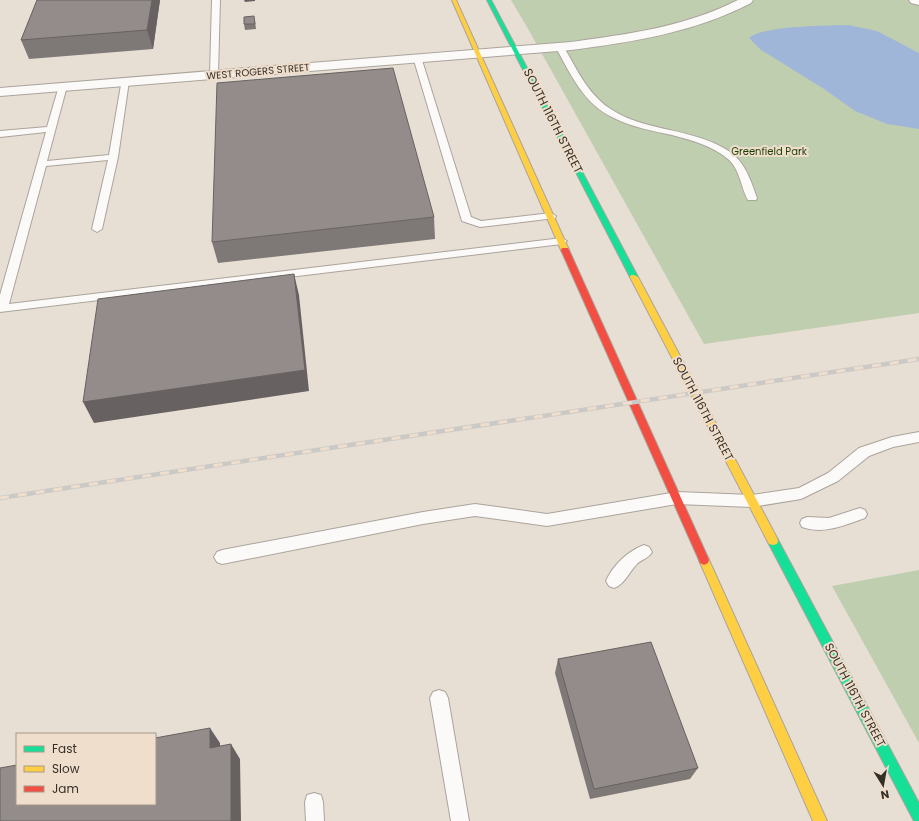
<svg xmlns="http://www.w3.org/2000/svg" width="919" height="821" font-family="Poppins,sans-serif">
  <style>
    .green { fill: #c0ceb0 }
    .water { fill: #a0b6d8 }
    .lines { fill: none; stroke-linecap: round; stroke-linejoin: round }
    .lane-casing { stroke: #aba49c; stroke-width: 2 }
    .street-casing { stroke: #aba49c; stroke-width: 2 }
    .fast-casing { stroke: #aba49c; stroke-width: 2 }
    .slow-casing { stroke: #aba49c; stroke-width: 2 }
    .jam-casing { stroke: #aba49c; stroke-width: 2 }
    .lane { fill: #fbfaf9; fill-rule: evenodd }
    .street { fill: #fbfaf9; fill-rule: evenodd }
    .fast { fill: #16e098; fill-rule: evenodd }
    .slow { fill: #ffcf43; fill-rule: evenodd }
    .jam { fill: #f24e42; fill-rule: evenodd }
    .rail-casing { stroke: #cbc9c6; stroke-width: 4.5 }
    .rail { stroke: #efdecc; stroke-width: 3; stroke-dasharray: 9; stroke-linecap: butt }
    .wall { fill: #7e7877 }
    .shaded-wall { fill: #676261 }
    .building { fill: #938c8a; stroke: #676261 }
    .labels { text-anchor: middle; stroke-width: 4; stroke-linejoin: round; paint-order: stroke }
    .far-street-label { font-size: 10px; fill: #352f28; stroke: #efdecc }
    .far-park-label { font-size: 10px; fill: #1a3d02; stroke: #efdecc }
    .street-label { font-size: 12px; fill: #352f28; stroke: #efdecc }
  </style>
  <rect width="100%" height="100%" fill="#e7ded4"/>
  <path class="green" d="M511,0H919V313L704,344L527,27Z
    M919,570V743L832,586Z"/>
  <path class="water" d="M848,25L877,31L919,53V129L887,124L855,111L824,89L761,50L749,38C765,25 826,26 848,25Z"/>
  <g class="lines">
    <defs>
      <path id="lane" d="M212,0H220L218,74L214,76L210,74Z
        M556,44H562C576,67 586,92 609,108C641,130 684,128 718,145C725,149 732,152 736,157C747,168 752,184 757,198L756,200H748C741,188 740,169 728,159C713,146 691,140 672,135C653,131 632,127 614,118C584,105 570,73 555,46Z
        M414,55H417L421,57L471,217L481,221L551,213L556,216L555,218L480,227L462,221L413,57Z
        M122,79H125L129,81L118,157L102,229L97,232L92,229L108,160L46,166L9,304L562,238L567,241L562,244L0,312V295L46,132L0,137V131L47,127L59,86L63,83L67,86L47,161L109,155Z
        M919,432V442L893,447L869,456L838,481L801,499L752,507L677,504L547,526L475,516L423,524L222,564L217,562L214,557L217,552L222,550L423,512L475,504L547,514L677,492L752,495L799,488L828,473L859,448L892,437Z
        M860,508L865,510L867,514L865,518C845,525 823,535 802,527L800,523L802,519L807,517L829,518Z
        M644,545L649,547L652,552C648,559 642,559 637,564C629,572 625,584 614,588L609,586L606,581C613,565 628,551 644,545Z
        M439,690L445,692L448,698L469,821H451L430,698L433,692Z
        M314,793L321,795L323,802L324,821H306L305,802L307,795Z"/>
      <path id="street" d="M738,0H753L751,3C695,32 634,42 571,50L0,96V88L571,42C629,34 685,27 738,0Z
        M909,0H919V5L911,3Z"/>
      <path id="fast" d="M487,0H491L638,277L637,279H634L630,277Z
        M773,537L777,538L919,803V821H914L769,544L768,541L769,538Z"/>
      <path id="slow" d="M452,0H456L569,250L568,252H562L561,250Z
        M631,275H634L638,277L777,538L778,541L777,544L773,545L769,544L630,277Z
        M704,555L708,557L709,560L827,821H813L699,560L700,557Z"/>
      <path id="jam" d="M562,248H568L569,250L709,560L708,563L704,565L700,563L699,560L561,250Z"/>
    </defs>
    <use href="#lane" class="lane-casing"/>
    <use href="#street" class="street-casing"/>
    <use href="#fast" class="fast-casing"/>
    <use href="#slow" class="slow-casing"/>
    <use href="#jam" class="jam-casing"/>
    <use href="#lane" class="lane"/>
    <use href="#street" class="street"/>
    <use href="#fast" class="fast"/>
    <use href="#slow" class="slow"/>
    <use href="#jam" class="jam"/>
    <defs>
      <path id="rail" d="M0,498L919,359"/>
    </defs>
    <use href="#rail" class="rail-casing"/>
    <use href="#rail" class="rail"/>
  </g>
  <path class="wall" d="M37,0H160L153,49L29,59L21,40Z
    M255,21L256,29L245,30L244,24Z
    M434,217L435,239L218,263L212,242Z
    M558,659L698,768L690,779L590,799L555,673Z"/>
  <path class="shaded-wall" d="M152,0H160L153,49L147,30Z
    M244,0H255V1L245,2Z
    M294,274L299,295L309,391L94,423L83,402Z
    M210,728L220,743V763L210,748Z
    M231,744L240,759L241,821H231Z"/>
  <path class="building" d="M37,0H152L147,30L21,40Z
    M254,16L255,24H244V17Z
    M393,68L434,217L212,242L217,83Z
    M294,274L305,370L83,402L98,299Z
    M651,642L698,768L594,789L558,659Z
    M210,728V748L231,744V821H0V768L17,765V804H155V738Z"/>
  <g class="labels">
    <g class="far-street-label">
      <text transform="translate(258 71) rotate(-5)" y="4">WEST ROGERS STREET</text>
    </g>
    <g class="far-park-label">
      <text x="769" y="155">Greenfield Park</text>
    </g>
    <g class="street-label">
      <text transform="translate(553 121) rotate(63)" y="4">SOUTH 116TH STREET</text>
      <text transform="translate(703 409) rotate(62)" y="4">SOUTH 116TH STREET</text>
      <text transform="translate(855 695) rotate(62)" y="4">SOUTH 116TH STREET</text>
    </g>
  </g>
  <rect x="16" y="733" width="140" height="72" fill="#efdecc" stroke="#a5988a"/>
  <rect x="24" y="746" width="20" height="6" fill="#16e098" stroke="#a5988a"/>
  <text x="52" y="753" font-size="12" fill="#352f28">Fast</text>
  <rect x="24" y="766" width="20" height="6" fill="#ffcf43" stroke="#a5988a"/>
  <text x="52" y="773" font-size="12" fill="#352f28">Slow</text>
  <rect x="24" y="786" width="20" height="6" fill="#f24e42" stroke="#a5988a"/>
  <text x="52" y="793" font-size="12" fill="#352f28">Jam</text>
  <g transform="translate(883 785) rotate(169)" stroke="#efdecc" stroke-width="3" paint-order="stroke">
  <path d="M0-3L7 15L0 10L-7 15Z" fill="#352f28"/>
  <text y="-6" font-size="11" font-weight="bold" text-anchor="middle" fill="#352f28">N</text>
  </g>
</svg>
